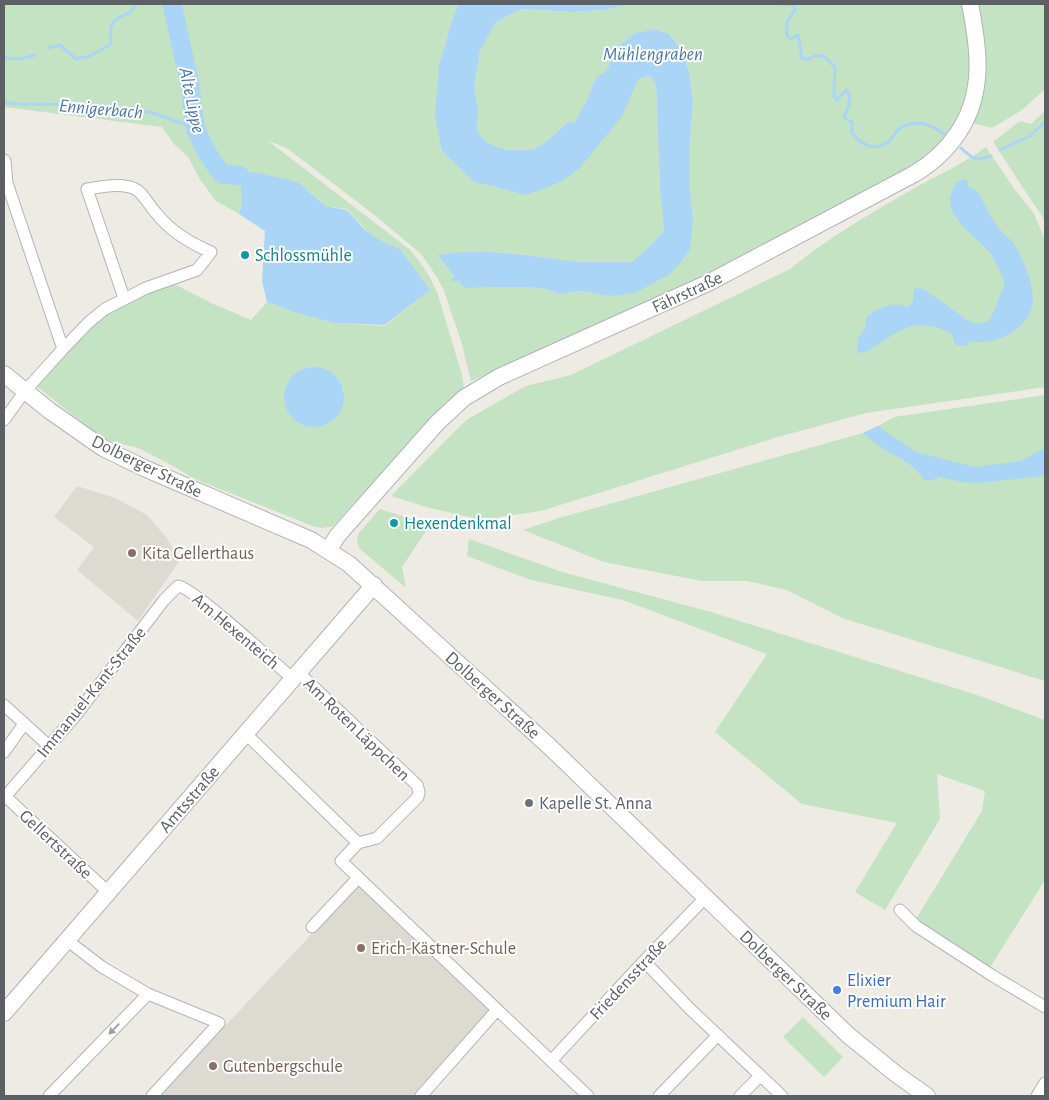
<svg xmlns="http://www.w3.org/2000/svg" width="1049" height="1100" font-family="'Alegreya Sans',sans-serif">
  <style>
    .education { fill: #dddad2 }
    .green { fill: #c3e3c3; fill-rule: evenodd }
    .water { fill: #aad5f7 }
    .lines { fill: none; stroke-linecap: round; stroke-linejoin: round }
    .stream { stroke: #aad5f7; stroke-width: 3 }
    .river { stroke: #aad5f7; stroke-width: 19 }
    .street-casing { stroke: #b1b4b8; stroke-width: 13 }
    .secondary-casing { stroke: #b1b3b8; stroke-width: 18 }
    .street { stroke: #fff; stroke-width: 11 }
    .secondary { stroke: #fff; stroke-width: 16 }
    .oneway { fill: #9d9fa1 }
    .culture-dot { fill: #0f9aa8; stroke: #fff; stroke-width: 2 }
    .education-dot { fill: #8d6e63; stroke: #fff; stroke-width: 2 }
    .worship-dot { fill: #6b7280; stroke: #fff; stroke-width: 2 }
    .shop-dot { fill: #3f7fe0; stroke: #fff; stroke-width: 2 }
    .labels { text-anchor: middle; stroke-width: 4; stroke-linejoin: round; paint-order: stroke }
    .culture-label { font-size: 18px; fill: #0d838f; stroke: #fff; text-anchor: start }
    .street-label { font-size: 18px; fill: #5c5f63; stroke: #fff }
    .education-label { font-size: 18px; fill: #785e54; stroke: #fff; text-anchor: start }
    .worship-label { font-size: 18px; fill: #5b616d; stroke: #fff; text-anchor: start }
    .shop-label { font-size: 18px; fill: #366cbe; stroke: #fff; text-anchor: start }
    .water-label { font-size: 19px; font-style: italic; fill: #4977a8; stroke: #fff }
  </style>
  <rect width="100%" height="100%" fill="#edebe4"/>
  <path class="education" d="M77,486L115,498L147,515L166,537L180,560L138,621L77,570L94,547L54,517Z
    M358,885L490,1011L416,1096H159Z"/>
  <path class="green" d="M4,4H459L453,17L439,65L442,151L475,183L493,186L524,195L632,93L638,80L646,76L651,77L656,85L660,188L664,231L648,248L632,262C610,261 586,263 563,260C516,254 485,247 437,256L455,277L451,280H458L464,288L526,287L546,289L560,294L581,291L608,296L693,220L690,187V145L693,102L689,72L682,48L669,34L655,29L635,33L617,47L607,70L595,79L588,98L575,122L567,123L543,144L533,150H507L496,147L485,141L477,130L478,109L474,87L480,51L496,22L521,9L573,12L604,10L631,4H964L973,45L966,107L941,148L850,204L607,324L471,381L462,344L443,288L431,268L420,253L377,217L288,149L267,140L409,249C422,263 431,277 438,295L462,375L464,388L444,405L333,526L323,528L315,527L195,479L166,462L138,448L109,441L89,428L34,384L111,307L172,283L211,303L251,320L267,302L297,313L334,323L385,326L430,290L400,249L382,242L365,229L347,209L325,206L298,182L292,181L242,202L239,214L216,201L199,178L189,158L173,143L162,127L4,107ZM321,368C333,372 339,379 344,391L309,426L301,424L292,417Z
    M975,4H1045V89L1022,110L992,128L973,123Z
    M1045,111V221L993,142L1020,121L1031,124Z
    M986,147L1015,190L1033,212L1045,239V387L866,413L778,437L541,511L500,517L490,522L430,508L391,496L460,426L468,419L526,386L571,375L790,269C828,238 871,213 913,189C938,175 963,164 986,147Z
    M1045,395V681L842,618L787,590L747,581H702L604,562L523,530L559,518L863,433L878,426L894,417Z
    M380,509L430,525L402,567L406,588L360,549C357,543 356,540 359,533Z
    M469,539L562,572L711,612L977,695L1045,720V880L989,969L916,919L982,811L985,791L937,774L940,819L885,910L855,892L897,823L802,804L715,732L767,654L623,600L531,580L467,556Z
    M803,1017L843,1057L824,1077L783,1037Z"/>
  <path class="water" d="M459,4H631L604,10L573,12L521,9L496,22L480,51L474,87L478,109L477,130L485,141L496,147L507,150H533L543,144L567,123L575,122L588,98L595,79L607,70L617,47L635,33L655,29L669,34L681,48L689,72L693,102L690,144V187L693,220L690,249L682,261L670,274L635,293L608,296L581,291L560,294L546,289L526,287L464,288L458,280L453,282L450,280L455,277L437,255C485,248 516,254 563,260C585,263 609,261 632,262L648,248L664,231L660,188L656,85L651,77L646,76L638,80L622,116L579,169L560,182L541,190L524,195L493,186L475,183L442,151L435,117L439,65L453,17Z
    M254,172L298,182L325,206L347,210L364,229L383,242L400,249L430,290L385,325L334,323L297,313L267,302L262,281L265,231L239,214L242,202L240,176Z
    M961,180H967L968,186L975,190L979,194C986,207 993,222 1003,233C1006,236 1009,238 1012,241C1021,253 1033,282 1033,298C1034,308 1028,318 1021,325C1006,340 989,343 968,342L966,346L955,345L952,334C910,313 900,333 864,353L857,352L858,338L865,329L867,316C879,308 892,301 907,307C915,303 913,297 914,289L922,288L966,319L976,324L988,322C997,309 998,297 1005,283C1001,273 997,263 991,254C979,239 951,222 950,202C949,197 954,189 955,183Z
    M284 397a30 30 0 1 1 60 0a30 30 0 1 1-60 0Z
    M878,426L916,452L975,467L1021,461L1045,448V476L979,483L962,482L939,477L930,481L923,479C914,463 896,457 882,448C875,443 869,438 863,433Z"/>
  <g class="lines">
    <path class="stream" d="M782,4L784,5L791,4L795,7V10L787,22V36L791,39L798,35L802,58L807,60C820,51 826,56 835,68L834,96L837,100L846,90C854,98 847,108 844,118L852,122V133C862,146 877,153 891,139C893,136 895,133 898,130C912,118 931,124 944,134
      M48,48L60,45L76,59L90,56L111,44C107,8 126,24 136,4
      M4,58L20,59L35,55
      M4,102L16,104L93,105L150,112L195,128
      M961,148C974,159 974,162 991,156
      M1000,150L1030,136L1045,122"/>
    <path class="river" d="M172,4L190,85L195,128L207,153L222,174L240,176"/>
    <defs>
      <path id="street" d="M4,160L5,161L7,183L63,349
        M4,420L25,391L63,349L89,322L105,309L146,288L197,270L211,252C190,243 171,232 157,214C150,207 145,196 137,190C123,182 101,187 87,189L124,298
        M298,672L417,785L419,792L418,797L377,838L358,843
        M4,705L49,746
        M246,734L358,843L341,861L588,1096
        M4,752L24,724
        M5,796L108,892
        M4,798L76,715L164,600L178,586C191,586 277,665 293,679
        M900,910L916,926L993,976L1045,1007
        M312,927L358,878
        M68,941L102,967L148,994L219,1023L152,1096
        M644,961L689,1008L782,1096
        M551,1061L644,961L705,898
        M49,1096L148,994
        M421,1096L497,1010
        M659,1096L718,1035
        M740,1096L760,1076
        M1037,1096L1045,1083"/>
      <path id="secondary" d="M4,374L50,411L103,448L144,468L311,540L349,564L550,747L848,1035L896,1074L927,1096
        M329,549L338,535L437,423L464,398L499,377L708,283L914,174C933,163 946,151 958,133C985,93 979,49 970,4
        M4,1013L374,585"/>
    </defs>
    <use href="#street" class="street-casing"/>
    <use href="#secondary" class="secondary-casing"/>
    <use href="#street" class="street"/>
    <use href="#secondary" class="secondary"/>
  </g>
  <defs><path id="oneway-solid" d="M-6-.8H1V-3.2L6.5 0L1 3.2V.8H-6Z" transform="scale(1.25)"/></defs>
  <use class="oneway" href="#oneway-solid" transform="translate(114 1029) rotate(134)"/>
  <g class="culture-dot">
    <circle cx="245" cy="255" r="5"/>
    <circle cx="394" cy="523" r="5"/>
  </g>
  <g class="education-dot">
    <circle cx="132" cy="553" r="5"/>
    <circle cx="361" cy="948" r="5"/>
    <circle cx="213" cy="1066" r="5"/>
  </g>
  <circle class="worship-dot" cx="529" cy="803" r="5"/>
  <circle class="shop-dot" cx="837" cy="990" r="5"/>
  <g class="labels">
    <g class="culture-label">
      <text x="255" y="261">Schlossmühle</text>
      <text x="404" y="529">Hexendenkmal</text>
    </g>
    <g class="street-label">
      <text transform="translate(687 292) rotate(-25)" y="6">Fährstraße</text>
      <text transform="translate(147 466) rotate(26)" y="6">Dolberger Straße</text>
      <text transform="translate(236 631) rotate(40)" y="6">Am Hexenteich</text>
      <text transform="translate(91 692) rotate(-51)" y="6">Immanuel-Kant-Straße</text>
      <text transform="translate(493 695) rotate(42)" y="6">Dolberger Straße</text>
      <text transform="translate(357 729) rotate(44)" y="6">Am Roten Läppchen</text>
      <text transform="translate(189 799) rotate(-49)" y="6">Amtsstraße</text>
      <text transform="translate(56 844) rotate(43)" y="6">Gellertstraße</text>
      <text transform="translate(786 975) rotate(44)" y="6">Dolberger Straße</text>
      <text transform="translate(628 979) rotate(-47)" y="6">Friedensstraße</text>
    </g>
    <g class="education-label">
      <text x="142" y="559">Kita Gellerthaus</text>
      <text x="371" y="954">Erich-Kästner-Schule</text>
      <text x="223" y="1072">Gutenbergschule</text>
    </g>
    <g class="worship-label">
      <text x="539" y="809">Kapelle St. Anna</text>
    </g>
    <g class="shop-label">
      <text x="847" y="986">Elixier<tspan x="847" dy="21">Premium Hair</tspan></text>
    </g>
    <g class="water-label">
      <text x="653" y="60">Mühlengraben</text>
      <text transform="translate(193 100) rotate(78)" y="7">Alte Lippe</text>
      <text transform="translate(101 108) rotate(5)" y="7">Ennigerbach</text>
    </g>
  </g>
  <rect width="1049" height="1100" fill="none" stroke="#5c5f63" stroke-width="10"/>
</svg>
